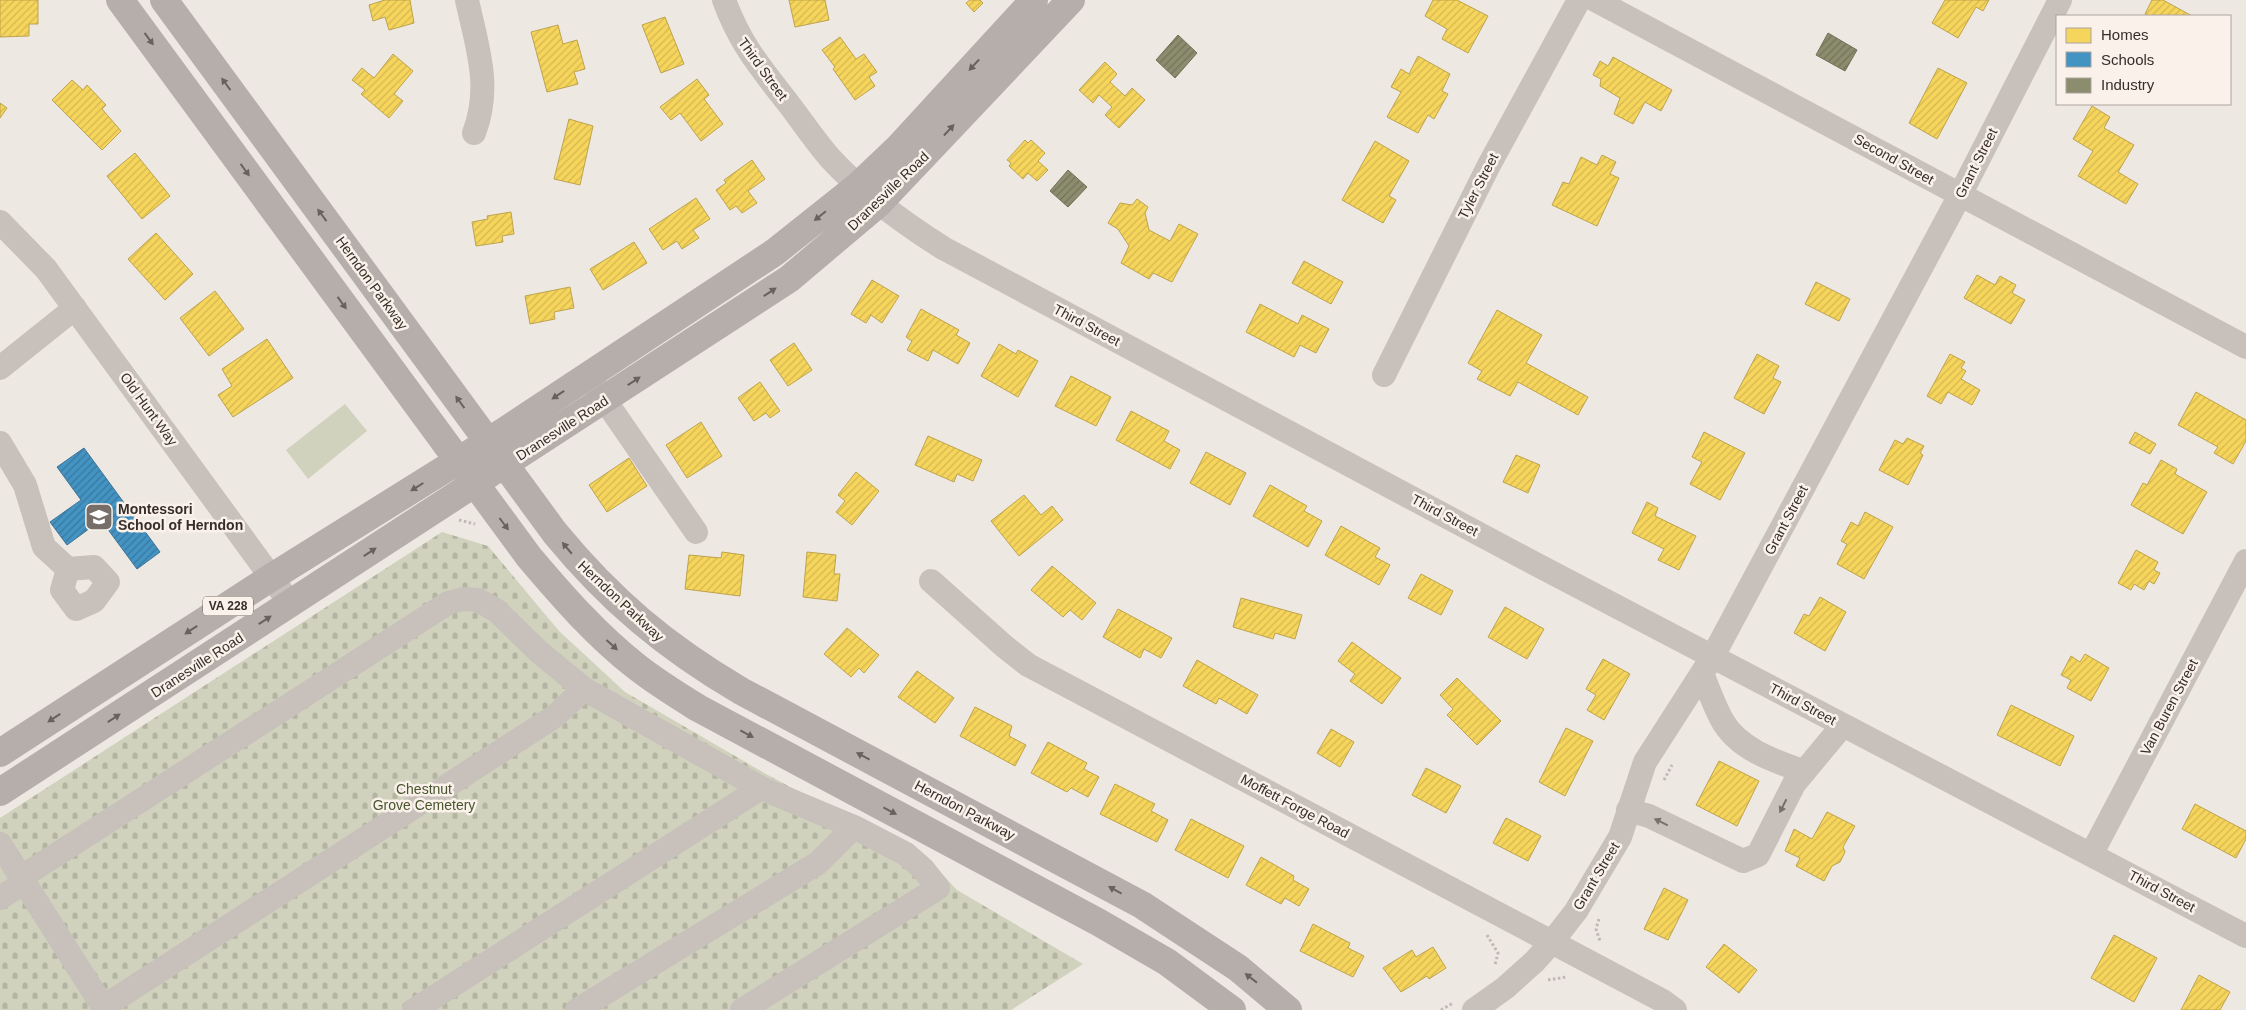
<svg xmlns="http://www.w3.org/2000/svg" width="2246" height="1010" font-family="Helvetica,sans-serif">
  <style>
    .cemetery { fill: url(#cemetery-stones) }
    .park { fill: #d0d2bd }
    .homes { fill: url(#homes-hatch); stroke: #bda34d }
    .schools { fill: url(#schools-hatch); stroke: #3f7495 }
    .industry { fill: url(#industry-hatch); stroke: #727059 }
    .lines { fill: none; stroke-linecap: round; stroke-linejoin: round }
    .path { stroke: #bfb8b4; stroke-width: 3; stroke-dasharray: 2.5 2.5; stroke-linecap: butt }
    .minor { stroke: #c7c0bb; stroke-width: 24 }
    .major { stroke: #b5aeaa; stroke-width: 28 }
    .oneway { fill: #69615d }
    .oneway2 { fill: #786f6b }
    .labels { text-anchor: middle; stroke-width: 5; stroke-linejoin: round; paint-order: stroke }
    .shield { fill: #f9f1ea; stroke: #716863; stroke-width: 1 }
    .shield-label { font-size: 12px; font-weight: bold; fill: #372d29 }
    .street-label { font-size: 14px; fill: #372d29; stroke: #f9f1ea }
    .poi-label { font-size: 14px; font-weight: bold; fill: #372d29; stroke: #f9f1ea; text-anchor: start }
    .park-label { font-size: 14px; fill: #48552e; stroke: #f9f1ea }
  </style>
  <defs>
    <pattern id="cemetery-stones" width="16" height="16" patternUnits="userSpaceOnUse" patternTransform="scale(1.25)"><rect width="16" height="16" fill="#d0d2bd"/><path d="M2 7V4a2 2 0 0 1 4 0v3zM10 15v-3a2 2 0 0 1 4 0v3z" fill="#b3b5a2"/></pattern>
    <pattern id="homes-hatch" width="6" height="6" patternUnits="userSpaceOnUse" patternTransform="scale(1.25)"><rect width="6" height="6" fill="#f6d55c"/><path d="M-1 1l2-2M0 6l6-6M5 7l2-2" fill="none" stroke="#d4b750"/></pattern>
    <pattern id="schools-hatch" width="6" height="6" patternUnits="userSpaceOnUse" patternTransform="scale(1.25)"><rect width="6" height="6" fill="#4393c3"/><path d="M-1 1l2-2M0 6l6-6M5 7l2-2" fill="none" stroke="#39789e"/></pattern>
    <pattern id="industry-hatch" width="6" height="6" patternUnits="userSpaceOnUse" patternTransform="scale(1.25)"><rect width="6" height="6" fill="#8c8c6e"/><path d="M-1 1l2-2M0 6l6-6M5 7l2-2" fill="none" stroke="#73735a"/></pattern>
  </defs>
  <rect width="100%" height="100%" fill="#eee8e2"/>
  <path class="cemetery" d="M442,532L488,546L559,631L625,692L766,774L931,862L957,890L1083,964L1011,1010H0V818Z"/>
  <path class="park" d="M345,404L367,431L308,479L286,450Z"/>
  <path class="homes" d="M0,0H38V24H29V36L0,37Z
    M410,0L414,23L389,30L385,17L373,21L369,5L385,0Z
    M789,0H825L829,20L795,27Z
    M970,0H980L983,3L974,12L966,3Z
    M1433,0H1457L1488,16L1468,53L1442,39L1447,29L1425,16Z
    M1945,0H1989L1983,11L1976,7L1958,38L1932,23Z
    M2152,0H2163L2192,16H2149L2145,14Z
    M665,17L684,64L661,73L642,25Z
    M558,25L563,44L577,40L585,69L574,72L578,84L547,92L531,32Z
    M840,37L856,59L864,54L877,72L869,77L875,86L855,100L833,69L835,67L822,50Z
    M393,54L413,71L394,94L403,101L389,118L361,94L365,90L352,80L362,68L374,78Z
    M1418,56L1450,74L1442,91L1448,94L1434,119L1428,115L1418,133L1387,117L1401,92L1391,87L1401,69L1409,74Z
    M1613,57L1672,90L1661,111L1645,102L1633,124L1614,114L1620,98L1600,86L1601,79L1593,75L1600,61L1608,66Z
    M1105,62L1117,74L1110,82L1125,96L1132,88L1145,100L1119,128L1105,115L1112,107L1099,95L1093,103L1079,90Z
    M1938,68L1967,83L1937,139L1909,123Z
    M697,79L709,95L704,99L723,124L701,141L680,113L671,120L660,107Z
    M72,80L83,90L87,85L106,105L102,109L121,131L102,150L52,100Z
    M0,103L7,108L0,118Z
    M2092,106L2110,117L2104,128L2134,145L2118,172L2138,184L2126,204L2078,176L2093,151L2073,139Z
    M569,119L593,126L580,185L554,179Z
    M1025,140L1028,143L1031,140L1045,153L1038,161L1048,170L1037,181L1028,173L1023,179L1009,166L1011,163L1007,160Z
    M1375,141L1409,161L1389,196L1396,200L1383,223L1342,200Z
    M135,153L170,196L142,219L107,176Z
    M1602,155L1616,162L1610,174L1619,178L1597,226L1552,205L1563,182L1569,184L1581,157L1597,165Z
    M752,160L765,179L748,191L757,203L742,213L736,206L730,210L716,190L726,183L724,180Z
    M696,198L710,219L693,230L699,238L682,249L677,241L663,250L649,229Z
    M1137,199L1148,207L1145,213L1149,230L1170,241L1179,224L1198,234L1172,282L1153,273L1149,279L1121,263L1129,246L1118,229L1108,223L1120,203L1132,205Z
    M511,212L514,234L502,236L503,242L476,246L472,222L488,219L487,216Z
    M156,233L193,274L165,300L128,259Z
    M634,242L647,263L603,290L590,269Z
    M1304,261L1343,282L1331,304L1292,283Z
    M1977,275L1995,285L2000,276L2016,285L2012,293L2025,300L2011,324L1964,298Z
    M872,280L899,296L882,323L871,315L866,323L851,314Z
    M1816,282L1850,299L1839,321L1805,304Z
    M570,287L574,308L554,312L555,319L530,324L525,296Z
    M215,291L244,329L209,356L180,318Z
    M1260,304L1298,324L1302,315L1329,329L1316,353L1300,345L1294,357L1246,332Z
    M921,309L959,330L956,335L970,343L958,364L933,350L928,361L907,350L912,341L906,337Z
    M1497,310L1542,335L1526,363L1588,397L1578,415L1518,382L1510,396L1477,379L1482,371L1468,363Z
    M267,339L293,378L233,417L218,395L232,386L222,369Z
    M794,343L812,370L788,386L770,360Z
    M999,344L1016,354L1018,350L1038,361L1018,397L981,376Z
    M1757,354L1779,366L1773,378L1781,382L1764,414L1734,398Z
    M1950,354L1965,362L1961,368L1966,371L1961,379L1980,390L1972,405L1948,392L1941,404L1927,396Z
    M1071,376L1111,397L1096,426L1055,406Z
    M760,382L780,411L770,418L766,413L754,421L738,398Z
    M2196,392L2246,420V441L2233,464L2214,453L2218,447L2178,425Z
    M1131,411L1169,431L1164,441L1180,450L1170,469L1116,440Z
    M701,422L722,456L687,478L666,445Z
    M1704,432L1745,453L1720,500L1690,484L1702,462L1692,457Z
    M2135,432L2156,444L2150,454L2129,443Z
    M928,436L982,460L973,481L957,474L954,482L915,465Z
    M1907,438L1924,446L1920,453L1923,455L1908,485L1879,470L1895,440L1903,444Z
    M1206,452L1246,473L1230,505L1190,483Z
    M1516,455L1540,465L1528,493L1503,482Z
    M629,458L647,486L607,512L589,485Z
    M2161,460L2177,469L2175,474L2207,492L2183,534L2131,505L2143,483L2147,485Z
    M856,472L879,491L852,525L836,512L845,501L838,495Z
    M1270,485L1307,506L1304,511L1322,521L1308,547L1253,516Z
    M1024,495L1041,515L1052,506L1063,520L1019,556L991,521Z
    M1647,502L1658,508L1655,516L1696,536L1679,570L1658,560L1664,549L1632,533Z
    M1865,512L1893,527L1864,579L1837,564L1847,544L1841,541L1851,522L1858,526Z
    M1341,526L1380,548L1375,557L1390,565L1379,585L1325,555Z
    M2136,550L2158,562L2154,570L2160,573L2154,584L2149,581L2144,590L2134,584L2131,590L2118,583Z
    M722,552L744,555L740,596L685,589L689,555L721,558Z
    M807,552L836,555L834,574H840L837,601L803,597Z
    M1052,566L1096,603L1082,620L1070,610L1063,617L1031,590Z
    M1421,574L1453,591L1441,615L1408,598Z
    M1820,597L1846,612L1825,651L1794,633L1804,614L1809,616Z
    M1241,598L1302,615L1295,639L1275,633L1273,639L1233,627Z
    M1505,607L1544,629L1527,659L1488,637Z
    M1118,609L1172,638L1161,658L1144,649L1140,658L1103,637Z
    M847,628L879,655L864,673L859,668L851,677L824,654Z
    M1352,642L1401,678L1382,704L1350,681L1355,674L1338,661Z
    M2085,654L2109,668L2091,701L2067,688L2071,680L2061,675L2071,656L2080,662Z
    M1603,659L1630,674L1604,720L1587,710L1596,695L1586,689Z
    M1197,660L1258,695L1247,714L1219,698L1216,704L1183,686Z
    M917,671L954,698L935,723L898,697Z
    M1457,678L1501,721L1477,745L1447,715L1453,709L1440,695Z
    M2011,705L2074,736L2060,766L1997,735Z
    M975,707L1012,726L1009,736L1026,745L1015,766L960,736Z
    M1566,728L1593,741L1565,796L1539,782Z
    M1331,729L1354,742L1340,767L1317,753Z
    M1048,742L1087,763L1084,769L1099,777L1088,797L1071,788L1067,792L1031,773Z
    M1719,761L1759,781L1737,826L1696,805Z
    M1426,768L1461,786L1446,813L1412,795Z
    M1115,784L1155,804L1151,811L1168,820L1157,842L1100,814Z
    M2195,804L2246,831V839L2236,858L2182,829Z
    M1827,812L1855,826L1843,847L1845,852L1840,862L1832,866L1824,881L1796,866L1800,858L1785,851L1794,829L1812,839Z
    M1506,818L1541,836L1528,861L1493,843Z
    M1191,819L1244,846L1228,878L1175,850Z
    M1261,857L1294,876L1293,880L1309,889L1299,906L1285,898L1281,904L1246,885Z
    M1664,888L1688,900L1668,940L1644,929Z
    M1313,924L1350,943L1348,948L1364,956L1353,977L1300,951Z
    M2114,935L2157,958L2134,1002L2091,978Z
    M1724,944L1757,970L1739,993L1706,967Z
    M1433,947L1446,968L1429,979L1427,976L1401,992L1383,968L1412,950L1416,957Z
    M2199,975L2230,992L2220,1010H2181Z"/>
  <path class="schools" d="M84,448L160,552L137,569L101,520L67,545L50,522L81,500L57,467Z"/>
  <path class="industry" d="M1828,33L1857,50L1845,71L1816,55Z
    M1178,35L1197,53L1175,78L1156,60Z
    M1068,170L1087,187L1068,207L1050,191Z"/>
  <g class="lines">
    <path class="path" d="M459,520L475,524
      M1664,780L1672,765
      M1599,919L1596,929L1600,941
      M1487,935L1498,953L1495,965
      M1548,980L1566,977
      M1441,1010L1453,1003"/>
    <path class="minor" d="M467,0C477,47 492,86 474,133
      M724,0C740,44 760,67 788,103C802,121 815,141 830,158C863,194 902,222 943,248L1526,559L2246,936
      M1595,0L2246,347
      M0,222L46,269L290,603
      M0,368L75,308
      M1384,375L1489,165L1579,0
      M593,383L696,532
      M0,443L25,485L44,547L68,569L94,567L108,582L94,601L76,609L62,590L68,569
      M931,581L1004,646L1028,665L1663,1001L1675,1010
      M1702,673C1708,689 1714,705 1722,720C1738,749 1774,761 1803,771
      M1628,810L1649,816L1743,861L1758,855L1794,784L1843,725
      M0,844L105,1010
      M2092,853L2246,561
      M20,878L448,603L463,599L478,600L497,611L538,651L584,689L761,788L854,827L906,854L923,869L938,888L742,1010
      M0,898L23,883
      M103,1007L554,717L584,689
      M414,1010L761,788
      M577,1010L818,863L854,827
      M1474,1010L1505,988L1535,961L1552,942L1576,911L1620,837L1645,762L1713,656L1960,195L2060,0"/>
    <path class="major" d="M120,0L529,557C562,596 597,636 637,667C656,682 677,695 698,708L1098,922L1167,962L1232,1010
      M164,0L555,533C610,600 666,647 741,691L1142,905L1238,968L1288,1010
      M0,753L272,577L488,442L775,252L858,186L898,148L1034,0
      M0,792L789,279L879,203L1071,0"/>
  </g>
  <defs><path id="oneway-solid" d="M-6-.8H1V-3.2L6.5 0L1 3.2V.8H-6Z" transform="scale(1.25)"/></defs>
  <g class="oneway">
    <use href="#oneway-solid" transform="translate(149 39) rotate(54)"/>
    <use href="#oneway-solid" transform="translate(974 65) rotate(133)"/>
    <use href="#oneway-solid" transform="translate(226 84) rotate(-126)"/>
    <use href="#oneway-solid" transform="translate(949 130) rotate(-47)"/>
    <use href="#oneway-solid" transform="translate(245 170) rotate(54)"/>
    <use href="#oneway-solid" transform="translate(322 215) rotate(-126)"/>
    <use href="#oneway-solid" transform="translate(820 216) rotate(141)"/>
    <use href="#oneway-solid" transform="translate(770 292) rotate(-33)"/>
    <use href="#oneway-solid" transform="translate(342 303) rotate(54)"/>
    <use href="#oneway-solid" transform="translate(634 381) rotate(-33)"/>
    <use href="#oneway-solid" transform="translate(558 395) rotate(146)"/>
    <use href="#oneway-solid" transform="translate(460 402) rotate(-126)"/>
    <use href="#oneway-solid" transform="translate(417 487) rotate(148)"/>
    <use href="#oneway-solid" transform="translate(504 524) rotate(53)"/>
    <use href="#oneway-solid" transform="translate(567 548) rotate(-130)"/>
    <use href="#oneway-solid" transform="translate(370 552) rotate(-33)"/>
    <use href="#oneway-solid" transform="translate(265 620) rotate(-33)"/>
    <use href="#oneway-solid" transform="translate(191 630) rotate(147)"/>
    <use href="#oneway-solid" transform="translate(612 645) rotate(42)"/>
    <use href="#oneway-solid" transform="translate(54 718) rotate(147)"/>
    <use href="#oneway-solid" transform="translate(114 718) rotate(-33)"/>
    <use href="#oneway-solid" transform="translate(747 734) rotate(28)"/>
    <use href="#oneway-solid" transform="translate(863 756) rotate(-152)"/>
    <use href="#oneway-solid" transform="translate(890 811) rotate(28)"/>
    <use href="#oneway-solid" transform="translate(1115 890) rotate(-151)"/>
    <use href="#oneway-solid" transform="translate(1251 978) rotate(-142)"/>
  </g>
  <g class="oneway2">
    <use href="#oneway-solid" transform="translate(1783 806) rotate(117)"/>
    <use href="#oneway-solid" transform="translate(1661 822) rotate(-154)"/>
  </g>
  <defs>
    <symbol id="school-square" viewBox="-11 -11 22 22"><rect x="-9" y="-9" width="18" height="18" rx="4" fill="#776e6a" stroke="#f9f1ea"/><path d="M0-5L7-2L0 1L-7-2ZM-4 1L0 2.5L4 1V4Q0 6-4 4Z" fill="#fff"/></symbol>
  </defs>
  <g fill-rule="evenodd">
    <use href="#school-square" x="83" y="501" width="32" height="32"/>
  </g>
  <g class="labels">
    <rect class="shield" x="203" y="596.5" width="50" height="19" rx="4"/>
    <g class="shield-label">
      <text x="228" y="610">VA 228</text>
    </g>
    <g class="street-label">
      <text transform="translate(763 69) rotate(54)" y="5">Third Street</text>
      <text transform="translate(1894 159) rotate(29)" y="5">Second Street</text>
      <text transform="translate(1976 163) rotate(-63)" y="5">Grant Street</text>
      <text transform="translate(1478 186) rotate(-63)" y="5">Tyler Street</text>
      <text transform="translate(888 191) rotate(-44)" y="5">Dranesville Road</text>
      <text transform="translate(372 283) rotate(54)" y="5">Herndon Parkway</text>
      <text transform="translate(1087 325) rotate(28)" y="5">Third Street</text>
      <text transform="translate(149 409) rotate(54)" y="5">Old Hunt Way</text>
      <text transform="translate(562 428) rotate(-33)" y="5">Dranesville Road</text>
      <text transform="translate(1445 515) rotate(28)" y="5">Third Street</text>
      <text transform="translate(1786 520) rotate(-62)" y="5">Grant Street</text>
      <text transform="translate(621 601) rotate(43)" y="5">Herndon Parkway</text>
      <text transform="translate(197 665) rotate(-33)" y="5">Dranesville Road</text>
      <text transform="translate(1803 704) rotate(28)" y="5">Third Street</text>
      <text transform="translate(2169 707) rotate(-62)" y="5">Van Buren Street</text>
      <text transform="translate(1295 806) rotate(28)" y="5">Moffett Forge Road</text>
      <text transform="translate(965 810) rotate(28)" y="5">Herndon Parkway</text>
      <text transform="translate(1596 876) rotate(-59)" y="5">Grant Street</text>
      <text transform="translate(2162 891) rotate(28)" y="5">Third Street</text>
    </g>
    <g class="poi-label">
      <text x="118" y="514">Montessori<tspan x="118" dy="16">School of Herndon</tspan></text>
    </g>
    <g class="park-label">
      <text x="424" y="794">Chestnut<tspan x="424" dy="16">Grove Cemetery</tspan></text>
    </g>
  </g>
  <rect x="2056" y="15" width="175" height="90" fill="#f9f1ea" stroke="#aba39d"/>
  <rect x="2066" y="28" width="25" height="15" fill="#f6d55c" stroke="#aba39d"/>
  <text x="2101" y="40" font-size="15" fill="#372d29">Homes</text>
  <rect x="2066" y="52" width="25" height="15" fill="#4393c3" stroke="#aba39d"/>
  <text x="2101" y="65" font-size="15" fill="#372d29">Schools</text>
  <rect x="2066" y="78" width="25" height="15" fill="#8c8c6e" stroke="#aba39d"/>
  <text x="2101" y="90" font-size="15" fill="#372d29">Industry</text>
</svg>
